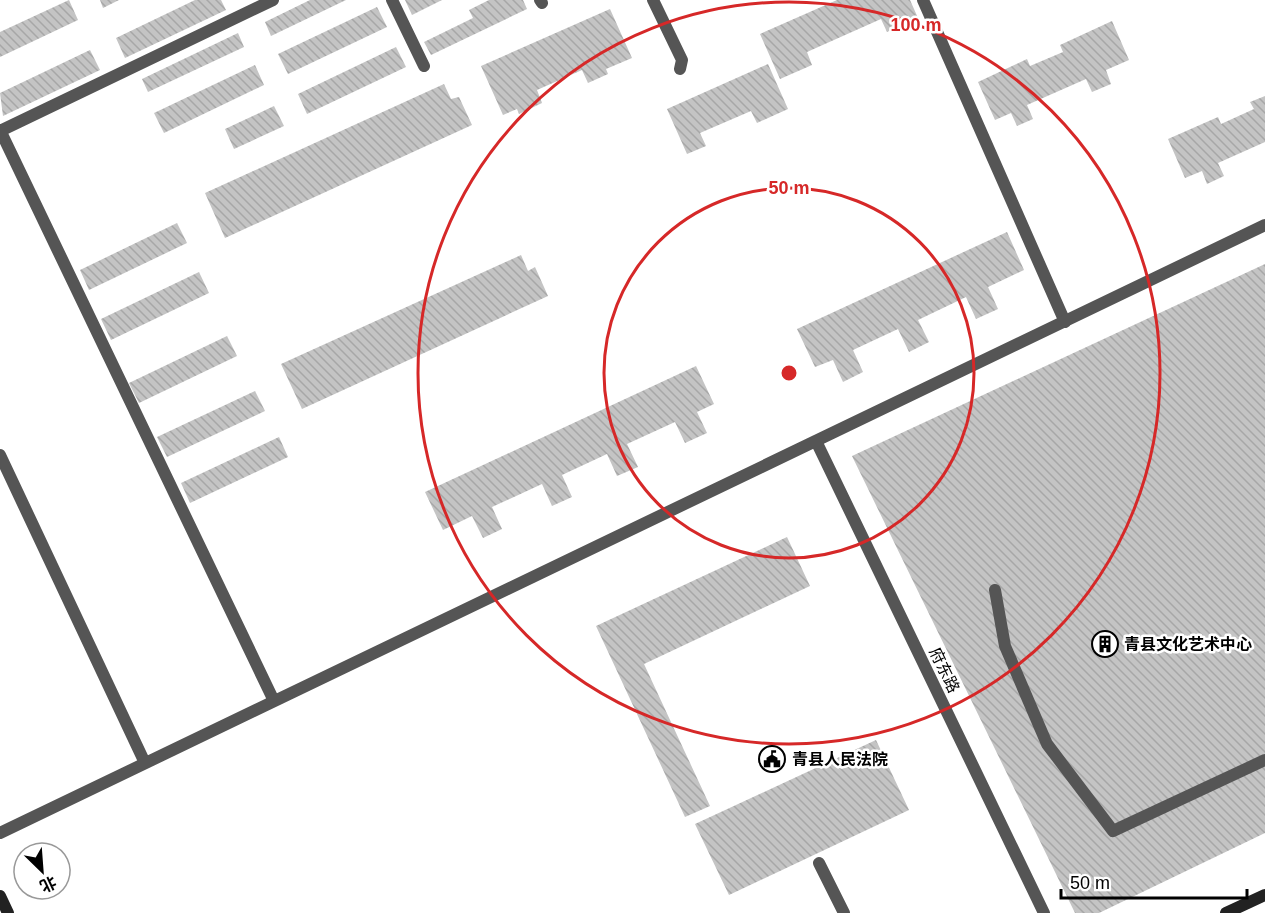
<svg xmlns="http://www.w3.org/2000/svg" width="1265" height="913" font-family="Helvetica,'Noto Sans SC',sans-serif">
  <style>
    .building { fill: url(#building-back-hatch) }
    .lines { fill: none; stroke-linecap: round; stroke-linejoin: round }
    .lane { stroke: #555; stroke-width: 12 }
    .street { stroke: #555; stroke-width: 12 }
    .secondary { stroke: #222; stroke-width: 12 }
    .ring { fill: none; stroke: #d62828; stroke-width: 3 }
    .labels { text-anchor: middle; stroke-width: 5; stroke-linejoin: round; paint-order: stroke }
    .poi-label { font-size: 16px; font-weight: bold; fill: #000; stroke: #fff; text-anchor: start }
    .street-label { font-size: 16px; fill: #000; stroke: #fff }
    .centre { fill: #d62828; stroke: #fff; stroke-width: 3 }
    .ring-label { font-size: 18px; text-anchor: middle; font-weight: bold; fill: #d62828; stroke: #fff; stroke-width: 5; stroke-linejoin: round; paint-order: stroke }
  </style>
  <defs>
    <pattern id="building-back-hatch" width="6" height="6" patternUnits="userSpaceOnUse" patternTransform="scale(1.5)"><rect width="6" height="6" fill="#c4c4c4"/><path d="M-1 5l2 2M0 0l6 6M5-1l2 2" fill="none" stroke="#a7a7a7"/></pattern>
  </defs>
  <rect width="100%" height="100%" fill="#fff"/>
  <path class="building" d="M69,0L78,20L0,57V32Z
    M100,0H119L103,8Z
    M195,0H221L226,10L125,58L116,38Z
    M310,0H346L271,36L265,22Z
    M405,0H442L412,15Z
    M489,0H523L527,9L431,55L424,42L473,18L469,10Z
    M837,0H910L918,18L887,32L881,19L807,52L812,65L780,79L760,34Z
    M377,7L387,27L288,74L278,54Z
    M610,9L632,58L606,69L608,74L588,83L582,70L537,90L542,103L519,114L517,109L503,115L481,66Z
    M1112,21L1129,60L1106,70L1111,84L1092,92L1086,79L1027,105L1033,119L1017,126L1011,113L995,120L978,82L1027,59L1030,66L1063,52L1060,45Z
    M238,33L244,47L148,92L142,79Z
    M396,47L406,67L307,114L298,94Z
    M90,50L100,70L3,116L0,93Z
    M768,64L788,109L757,123L751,111L700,133L706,146L687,154L667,109Z
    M255,65L264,85L164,133L154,113Z
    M444,84L451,99L459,97L472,125L225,238L205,193Z
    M1265,96V142L1218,163L1224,176L1207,184L1202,171L1185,178L1168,139L1218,117L1221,124L1254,109L1250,102Z
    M274,106L284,126L234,149L225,129Z
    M177,223L187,243L89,290L80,270Z
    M1007,232L1024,270L988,287L998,309L976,319L966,297L918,320L929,342L909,352L898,329L853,350L863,372L843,382L833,360L815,367L797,329Z
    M521,255L528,271L535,267L548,296L302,409L281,364Z
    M1265,264V833L1099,913H1075L852,456Z
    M199,272L209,293L111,340L101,319Z
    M227,336L237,356L139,403L129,383Z
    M696,366L714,404L697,412L707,433L685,443L675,422L627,444L638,467L617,476L607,454L562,475L572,497L552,506L542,484L492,507L502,529L483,538L472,516L443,530L425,492Z
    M255,391L265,411L167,457L157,437Z
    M279,437L288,457L190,503L181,483Z
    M787,537L810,586L644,664L710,806L685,817L596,626Z
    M876,740L909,810L729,895L695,824Z"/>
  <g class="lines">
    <path class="lane" d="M653,0L682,60L680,69
      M923,0L1065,322
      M995,590L1005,646L1047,744L1113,831L1265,760
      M819,863L844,913"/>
    <path class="street" d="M392,0L424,66
      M540,0L542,3
      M0,130L274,701
      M0,131L273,0
      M816,441L1044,913
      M0,455L145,763
      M0,833L1265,225"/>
    <path class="secondary" d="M0,896L8,913
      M1226,913L1265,895"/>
  </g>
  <g class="ring">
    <circle cx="789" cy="373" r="185"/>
    <circle cx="789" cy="373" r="371"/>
  </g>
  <defs>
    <symbol id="building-ring" viewBox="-11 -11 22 22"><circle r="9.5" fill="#fff" stroke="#000" stroke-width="1.5"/><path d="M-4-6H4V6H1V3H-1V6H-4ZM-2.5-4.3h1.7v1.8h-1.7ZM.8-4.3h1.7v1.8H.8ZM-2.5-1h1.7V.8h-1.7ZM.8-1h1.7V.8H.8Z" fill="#000"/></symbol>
    <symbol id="civic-ring" viewBox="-11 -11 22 22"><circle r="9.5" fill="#fff" stroke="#000" stroke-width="1.5"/><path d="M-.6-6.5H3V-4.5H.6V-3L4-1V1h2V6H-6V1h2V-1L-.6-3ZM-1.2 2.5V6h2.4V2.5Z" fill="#000"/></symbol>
  </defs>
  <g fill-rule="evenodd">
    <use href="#building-ring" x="1090" y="629" width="30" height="30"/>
    <use href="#civic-ring" x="757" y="744" width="30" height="30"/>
  </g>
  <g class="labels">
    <g class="poi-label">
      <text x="1124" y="650">青县文化艺术中心</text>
      <text x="792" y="765">青县人民法院</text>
    </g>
    <g class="street-label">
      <text transform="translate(945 670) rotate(64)" y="6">府东路</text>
    </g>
  </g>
  <circle cx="789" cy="373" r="9" class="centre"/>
  <g class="ring-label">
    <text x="916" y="31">100 m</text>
    <text x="789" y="194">50 m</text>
  </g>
  <g transform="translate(42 871) rotate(155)"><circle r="28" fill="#ffffff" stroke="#999999" stroke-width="1.5"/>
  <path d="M0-4.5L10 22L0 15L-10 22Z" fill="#000000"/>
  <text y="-9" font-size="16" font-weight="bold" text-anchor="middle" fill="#000000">北</text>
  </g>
  <path d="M1061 889v9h186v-9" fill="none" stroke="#000000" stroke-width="3"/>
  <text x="1070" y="889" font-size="18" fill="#000000" stroke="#ffffff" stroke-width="4.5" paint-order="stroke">50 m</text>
</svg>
